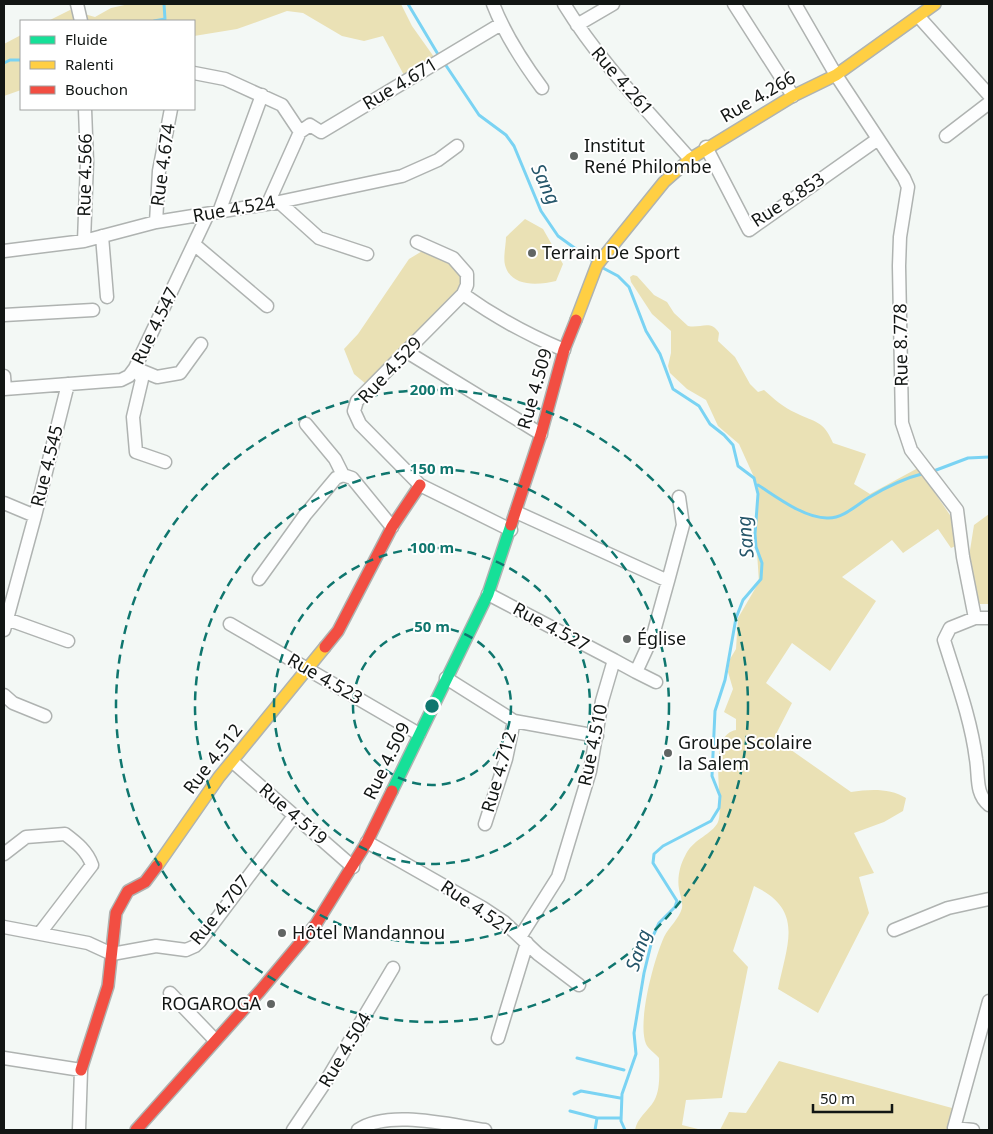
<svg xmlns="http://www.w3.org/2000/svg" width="993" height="1134" font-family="'Noto Sans',sans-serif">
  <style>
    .green { fill: #eae1b5 }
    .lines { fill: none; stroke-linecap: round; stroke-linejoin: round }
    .stream { stroke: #7ad3f3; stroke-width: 3 }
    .street-casing { stroke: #afb3b1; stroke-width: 15 }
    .fast-casing { stroke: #afb3b1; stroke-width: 14 }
    .slow-casing { stroke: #afb3b1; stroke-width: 14 }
    .jam-casing { stroke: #afb3b1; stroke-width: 14 }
    .street { stroke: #fdfefe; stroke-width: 12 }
    .fast { stroke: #16e098; stroke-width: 11 }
    .slow { stroke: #ffcf43; stroke-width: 11 }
    .jam { stroke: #f24e42; stroke-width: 11 }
    .ring { fill: none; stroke: #0f766e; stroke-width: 2.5; stroke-dasharray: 9 6 }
    .poi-dot { fill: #616563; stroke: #fff; stroke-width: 2 }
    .labels { text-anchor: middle; stroke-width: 4; stroke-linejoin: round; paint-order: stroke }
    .street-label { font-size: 18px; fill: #121614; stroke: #fff }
    .poi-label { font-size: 18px; fill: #121614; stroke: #fff; text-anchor: start }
    .water-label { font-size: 19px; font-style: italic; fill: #25566a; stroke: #fff }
    .centre { fill: #0f766e; stroke: #fff; stroke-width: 2.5 }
    .ring-label { font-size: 15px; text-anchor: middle; font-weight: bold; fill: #0f766e; stroke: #fff; stroke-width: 4; stroke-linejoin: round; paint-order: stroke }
  </style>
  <rect width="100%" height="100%" fill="#f3f8f5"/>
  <path class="green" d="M129,4H401L412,26L434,57L405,77L383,36L364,41L342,36L303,13L287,11L237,29L194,36V21H48L70,10L95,17L111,8Z
    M21,35V90L4,96V44Z
    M525,219L543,229L563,264L556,281C539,285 511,288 505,265C503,257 506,245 506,237Z
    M424,250C442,258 458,263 463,283L450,301L366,384L354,374L344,349L358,334L409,259Z
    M633,275L637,276L654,295L667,302L674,313L688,326C700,329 711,319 719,333L718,341L735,357L750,384L758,392L764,390C774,399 783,407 796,413C816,423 823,420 833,443L866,454L854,484L870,494L918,468L952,518L958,545L951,548L938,529L903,553L892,540L842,577L876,601L830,671L792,643L766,683L792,703L774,738L851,792C870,789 890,788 906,798L903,811L884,822L854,833L874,873L859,877L869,913L818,1013L778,989C787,944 805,910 754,886L733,951L748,967L722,1098L686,1100L682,1125L702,1130H635C637,1118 648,1111 654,1101C661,1089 659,1070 659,1058C655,1053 648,1049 646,1044C637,1022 654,959 664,937C669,927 679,919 682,908C683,901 680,895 679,889C677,878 680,865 685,856C693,839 708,837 717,824C727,809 704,736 736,730V719L724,712L733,689L728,672L730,659L736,649L738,618L759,582L756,538L758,486L739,444L718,426L706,400L687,389L670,373L668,366L671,353V331L652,314L631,282L630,277Z
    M989,514V604H980L971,595L968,563L974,525Z
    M779,1061L952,1108L950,1130H720L729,1112L746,1113Z"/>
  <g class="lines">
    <path class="stream" d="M408,4L439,56
      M154,21L165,19L164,4
      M443,61L479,115L506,135L514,146L541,211L558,236L594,262
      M4,63L10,60H21
      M603,268L618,276L629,287L646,331L660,354L673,389L699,406L710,424L724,435L733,445L738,466L754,478L758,494L755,534L756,547L762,563L761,579L743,600L736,618L725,680L715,711L712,776L720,796L719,808L711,821L663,846L654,854L653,863L677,901L675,907L659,923L653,936L644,973L634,1033L636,1054L622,1094L621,1121L625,1130
      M931,472L968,458L989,457
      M758,485C777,497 804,518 827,518C842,519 857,505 868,498C886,487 905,478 925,473
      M577,1058L624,1070
      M574,1094L581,1091L620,1098
      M570,1111L597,1118H621
      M595,1130L597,1118"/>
    <defs>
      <path id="street" d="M77,4L81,21
        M493,4C505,35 522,61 542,88
        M564,4C599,61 646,109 690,159
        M734,4L793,96
        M795,4L836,75L904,178L908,187L900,237L899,266L902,423L911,450L957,510L963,557L975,618H989
        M919,17L989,95
        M577,25L613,4
        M194,73L225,79L282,105L300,132L270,199L279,202L319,238L367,254
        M300,132L310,125L321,132L501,24
        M946,136L989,103
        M706,147L749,230L878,139
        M219,212L262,95
        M156,222L159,171L171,109
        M102,236L107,297
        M84,241L87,162L85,109
        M417,242L453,258L467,274V285L463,294C495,317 528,335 564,350
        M195,245L267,306
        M4,251L84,241L156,222L279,202L402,176L438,160L457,146
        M463,294L357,401L354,411L360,424L420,485L511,530
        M4,315L93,310
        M407,352L541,434
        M4,376L5,389
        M4,389L121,380L129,376L135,368L208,214
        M306,424L335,459L343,475L352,478L392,527
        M165,462L136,452L133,417L142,379L135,368L157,377L180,373L201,344
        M4,503L35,516L68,384
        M516,512L668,581L683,525L679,497
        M259,579L305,515L336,478L343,475
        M488,594L614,660
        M4,618L68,641
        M975,618L950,628L944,640C956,679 971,719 976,759C979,776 975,794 989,805
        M230,624L419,734
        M4,630L35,516
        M636,672L656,682
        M446,678L514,721L597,736
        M4,695L13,703L45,716
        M233,762L353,867
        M485,824L506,759L514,721
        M367,842L483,908L504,922L538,954L579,985
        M4,854L26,837L65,834C77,843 87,851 92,865L40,933
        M4,927L88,943L112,954L156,946L186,950L195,946L200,941L294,816
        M894,930L948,908L989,899
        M520,937L558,877L590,771L602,701L614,660L636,672L653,635L668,581
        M170,993L215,1040
        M498,1038L527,943
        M4,1058L81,1070L79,1130
        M293,1130L326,1081L393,968
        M358,1130C388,1109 450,1125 485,1130
        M973,1130L954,1128L989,1001"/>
      <path id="fast" d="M392,791L488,594L511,525"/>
      <path id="slow" d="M576,320L597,265L664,182L690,159L793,96L836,75L935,4
        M157,866L219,777L325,647"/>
      <path id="jam" d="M511,525L541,434L564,350L576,320
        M325,647L338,631L392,527L420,485
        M81,1070L108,986L116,913L128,891L145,882L157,866
        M136,1130L260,991L316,924L367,842L392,791"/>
    </defs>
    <use href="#street" class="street-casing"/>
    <use href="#fast" class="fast-casing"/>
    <use href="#slow" class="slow-casing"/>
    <use href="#jam" class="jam-casing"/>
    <use href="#street" class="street"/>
    <use href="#fast" class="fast"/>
    <use href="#slow" class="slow"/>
    <use href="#jam" class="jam"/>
  </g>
  <g class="ring">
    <circle cx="432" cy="706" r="79"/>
    <circle cx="432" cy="706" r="158"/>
    <circle cx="432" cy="706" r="237"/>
    <circle cx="432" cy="706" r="316"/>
  </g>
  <g class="poi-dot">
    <circle cx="574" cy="156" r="5"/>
    <circle cx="532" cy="253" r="5"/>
    <circle cx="627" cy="639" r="5"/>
    <circle cx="668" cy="753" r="5"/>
    <circle cx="282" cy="933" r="5"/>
    <circle cx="271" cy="1004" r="5"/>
  </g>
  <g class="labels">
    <g class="street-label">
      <text transform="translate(622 81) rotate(49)" y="6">Rue 4.261</text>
      <text transform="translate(400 84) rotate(-31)" y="6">Rue 4.671</text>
      <text transform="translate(758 97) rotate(-30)" y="6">Rue 4.266</text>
      <text transform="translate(163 165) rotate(-82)" y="6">Rue 4.674</text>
      <text transform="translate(85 175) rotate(-89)" y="6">Rue 4.566</text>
      <text transform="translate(788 200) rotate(-33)" y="6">Rue 8.853</text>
      <text transform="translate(234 209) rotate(-10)" y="6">Rue 4.524</text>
      <text transform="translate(155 326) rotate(-64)" y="6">Rue 4.547</text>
      <text transform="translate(901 345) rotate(-91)" y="6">Rue 8.778</text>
      <text transform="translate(390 370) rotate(-47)" y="6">Rue 4.529</text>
      <text transform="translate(535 389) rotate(-74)" y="6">Rue 4.509</text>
      <text transform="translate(47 466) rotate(-76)" y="6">Rue 4.545</text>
      <text transform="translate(551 627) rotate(28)" y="6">Rue 4.527</text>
      <text transform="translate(325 679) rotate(30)" y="6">Rue 4.523</text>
      <text transform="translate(593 745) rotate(-78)" y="6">Rue 4.510</text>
      <text transform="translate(213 759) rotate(-52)" y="6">Rue 4.512</text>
      <text transform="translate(387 761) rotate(-64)" y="6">Rue 4.509</text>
      <text transform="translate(499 772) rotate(-74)" y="6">Rue 4.712</text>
      <text transform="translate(293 814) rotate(41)" y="6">Rue 4.519</text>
      <text transform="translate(477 908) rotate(34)" y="6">Rue 4.521</text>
      <text transform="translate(220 910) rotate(-51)" y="6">Rue 4.707</text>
      <text transform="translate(345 1050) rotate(-59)" y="6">Rue 4.504</text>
    </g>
    <g class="poi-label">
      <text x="584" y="152">Institut<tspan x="584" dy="21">René Philombe</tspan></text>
      <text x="542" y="259">Terrain De Sport</text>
      <text x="637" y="645">Église</text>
      <text x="678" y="749">Groupe Scolaire<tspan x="678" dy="21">la Salem</tspan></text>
      <text x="292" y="939">Hôtel Mandannou</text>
      <text x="261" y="1010" text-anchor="end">ROGAROGA</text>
    </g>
    <g class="water-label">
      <text transform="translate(546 184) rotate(65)" y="7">Sang</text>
      <text transform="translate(745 537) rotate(-95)" y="7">Sang</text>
      <text transform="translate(638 950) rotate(-72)" y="7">Sang</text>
    </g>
  </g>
  <circle cx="432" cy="706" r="8" class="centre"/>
  <g class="ring-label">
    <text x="432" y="395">200 m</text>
    <text x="432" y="474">150 m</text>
    <text x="432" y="553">100 m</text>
    <text x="432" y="632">50 m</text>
  </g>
  <rect width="993" height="1134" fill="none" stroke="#121614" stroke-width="10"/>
  <rect x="20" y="20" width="175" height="90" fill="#ffffff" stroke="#a0a2a1"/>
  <rect x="30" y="36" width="25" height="8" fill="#16e098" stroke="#a0a2a1"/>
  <text x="65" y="45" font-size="15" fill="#121614">Fluide</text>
  <rect x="30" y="61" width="25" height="8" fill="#ffcf43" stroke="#a0a2a1"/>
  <text x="65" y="70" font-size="15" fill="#121614">Ralenti</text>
  <rect x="30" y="86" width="25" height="8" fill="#f24e42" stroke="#a0a2a1"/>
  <text x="65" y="95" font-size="15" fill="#121614">Bouchon</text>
  <path d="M813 1104v8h79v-8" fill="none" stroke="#121614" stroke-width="2.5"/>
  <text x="820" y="1104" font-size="15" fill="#121614" stroke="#ffffff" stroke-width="4" paint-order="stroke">50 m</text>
</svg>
